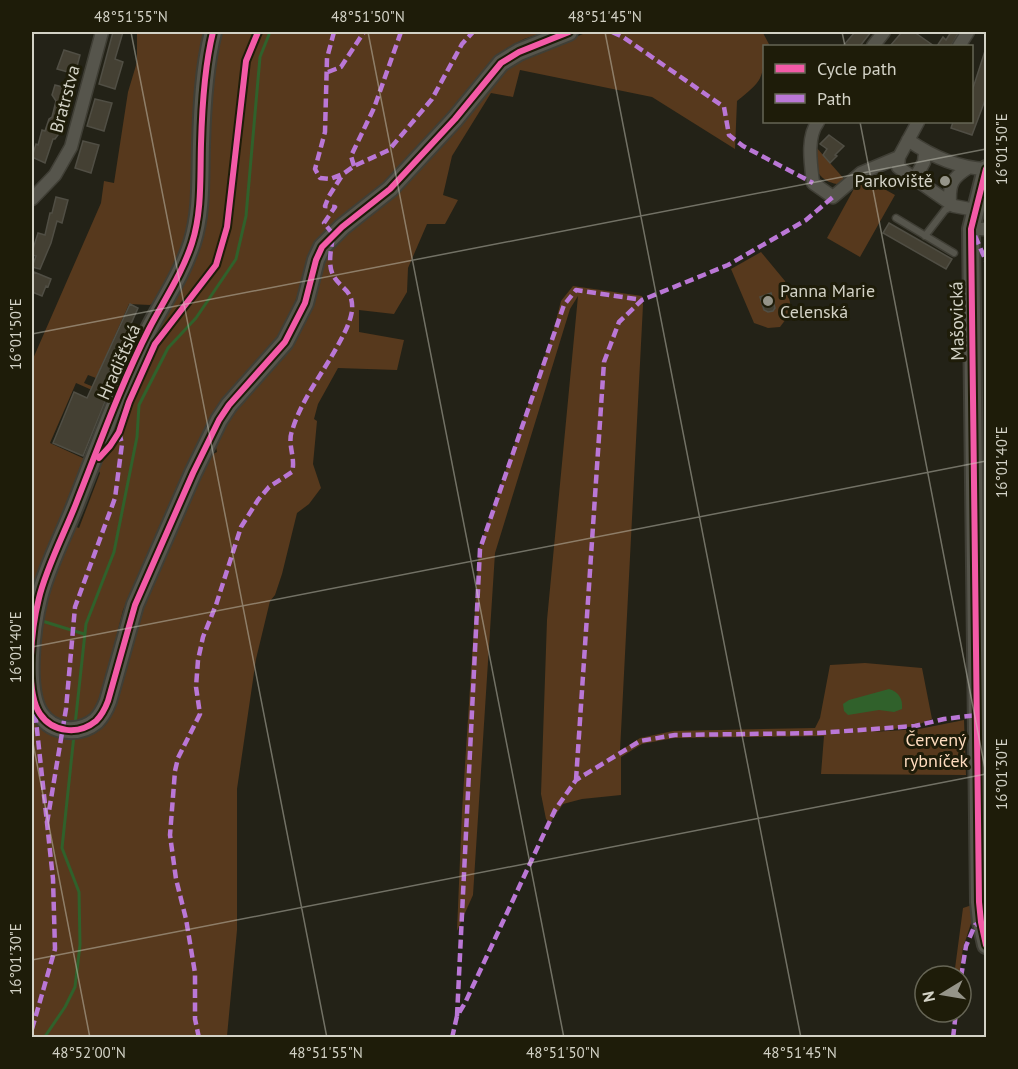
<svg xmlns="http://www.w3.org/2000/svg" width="1018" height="1069" font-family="'PT Sans',sans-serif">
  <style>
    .green { fill: #57391d }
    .water { fill: #30612b }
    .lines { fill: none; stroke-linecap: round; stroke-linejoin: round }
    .stream { stroke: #30612b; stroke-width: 3 }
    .building { fill: #444033; stroke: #504e44; stroke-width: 1.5 }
    .lane-casing { stroke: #403f36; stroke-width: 9 }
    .street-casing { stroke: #403f36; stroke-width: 15 }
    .secondary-casing { stroke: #403f36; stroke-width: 20 }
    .lane { stroke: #56554c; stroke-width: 6 }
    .street { stroke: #56554c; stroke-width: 12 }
    .secondary { stroke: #56554c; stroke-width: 16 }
    .quiet { stroke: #ba77d6; stroke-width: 4.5; stroke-dasharray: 9 4.5; stroke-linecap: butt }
    .cycleway-casing { stroke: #1e1c09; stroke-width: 10 }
    .cycleway { stroke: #f35aa7; stroke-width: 6 }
    .ticks { fill: none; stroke: #d3d2c6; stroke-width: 1.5; stroke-opacity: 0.45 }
    .poi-dot { fill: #959489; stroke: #1e1c09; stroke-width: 2 }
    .labels { text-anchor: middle; stroke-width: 6; stroke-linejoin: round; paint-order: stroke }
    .street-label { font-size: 18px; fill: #d3d2c6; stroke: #1e1c09 }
    .poi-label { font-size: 18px; fill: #d3d2c6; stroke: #1e1c09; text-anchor: end }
    .park-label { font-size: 18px; fill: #ffdcbf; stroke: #1e1c09 }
    .neatline { fill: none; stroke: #d3d2c6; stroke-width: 2 }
    .ticks-label { font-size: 15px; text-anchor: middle; fill: #d3d2c6 }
  </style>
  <rect width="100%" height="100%" fill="#232217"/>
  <path class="green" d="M137,32H208L194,198L185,243L172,276L156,301L150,305L129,304L96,378L88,375L84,383L101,390L109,388L138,325L145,328L110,398L76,383L50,443L87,460L32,603V361L101,203L104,181L114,183L128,92L137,62Z
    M220,32H545L524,39L507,48L493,61L465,97L408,161L310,257L295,302L281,333L210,421L123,610L99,706C90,717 78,725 63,721C43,716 41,699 39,682C38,671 36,660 36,650C41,606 58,566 74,526L79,528L100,473L97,468C114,427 129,384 149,345C167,307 190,278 202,237L211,90Z
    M588,32H764L763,33L770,46H764C764,79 762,81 737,101L735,149L652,97L520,70L513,97L491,93L452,156L443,195L458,200L445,224H427L408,268L407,292L394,314L359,310V332L404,340L397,370L338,368L318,404L314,419L317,421L313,464L321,488L309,504L297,513L282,574L275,595L270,601L256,659L237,789V930L227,1036L257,1037H32V718C44,742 82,745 102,728C108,724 111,715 115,709L139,612L209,456L217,452L215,442L235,409L293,343L310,311L323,262L331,248L395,195L471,111L489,86L509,67L525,57Z
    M816,147L845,180L837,184C817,180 813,167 816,147Z
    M861,176L895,195L860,257L827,238Z
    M761,252L785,281L792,311L780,327L768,328L754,323L731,269Z
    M573,286L642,296L643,305L620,751L640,738L673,731L815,728L820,718L830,665L865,663L922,668L932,719L915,726L872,732L919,729L964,720L966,775L821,774L824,736L674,738L642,744L621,757V795L582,799L563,804L550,823L546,819L541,794L547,620L578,296L570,309L495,553L473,895L457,931L462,811L479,549L553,332L561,301Z
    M975,904V911L963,948L959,976H954L963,908Z"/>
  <path class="water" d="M889,689C899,692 903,699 902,709L894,712L879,710L848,715L844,711L843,704L849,700Z"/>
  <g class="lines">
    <path class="stream" d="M39,620L84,634
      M75,725L86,624L114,552L137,437L139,405L168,348L196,318L236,259L246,216L260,57L270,32
      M44,1038L65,1007L75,987L80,945L79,892L62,848L74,735"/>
  </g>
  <path class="building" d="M113,32H123L115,59L123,62L115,89L99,84Z
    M855,32H871L860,46H843Z
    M902,32H914L934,46H890Z
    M951,32H959L951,46H937L943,37L946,40Z
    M64,50L80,55L75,74L57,69Z
    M985,51L987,95L972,135L951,128L953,122H972V91Z
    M55,85L71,89L58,135L55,139H53L45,163L32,157L36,144L38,145L42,130L45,131L49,119L52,117L56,101L52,95Z
    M95,99L112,103L104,131L87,126Z
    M829,135L844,146L835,155L837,156L830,163L823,155L827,149L820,144Z
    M83,141L99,145L91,173L75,168Z
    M56,197L68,200L62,223L57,221L51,243L40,269L32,267L36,256L32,255V252L38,233L45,235L50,213H52Z
    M889,223L952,259L946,269L883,233Z
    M34,272L51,279L48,287L46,286L42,296L32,292V280Z
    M771,293L775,308L773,311L768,312L764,310L760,297Z
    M130,304L138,308L100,394L107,397L83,456L53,443L74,392L87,398Z"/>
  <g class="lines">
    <defs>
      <path id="lane" d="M896,218L954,253
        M925,236L945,210L953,206"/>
      <path id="street" d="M873,46L884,32
        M959,46L968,32
        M818,122C806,137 811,165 813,183L833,197L861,173L899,157L918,122
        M908,140C931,156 958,168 986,169
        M899,157L898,167L954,206L975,210
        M915,178L924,162L925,152
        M32,199L55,175L71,147L102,32
        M950,203C949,184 952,178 968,168
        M971,229H986"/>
      <path id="secondary" d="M213,32C204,68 202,107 201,144C200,178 202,212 192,243C182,274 164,300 149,329C121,384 100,443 77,501C66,530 46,568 39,598C32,626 24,690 40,714C53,733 79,735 96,721C102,715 105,709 108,701L135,605L193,473L219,420L229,405L285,342L305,303L316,260L322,247L342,227L390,189L455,119L501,63L519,52L569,32
        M986,169L971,229L979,902L981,922L986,945"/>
    </defs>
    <use href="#lane" class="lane-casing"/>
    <use href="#street" class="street-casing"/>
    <use href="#secondary" class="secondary-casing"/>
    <use href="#lane" class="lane"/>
    <use href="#street" class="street"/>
    <use href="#secondary" class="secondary"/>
    <path class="quiet" d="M334,32L327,58L325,132L315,169L320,178L330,179L343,174L354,166L389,150L432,99L462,44L473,32
      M612,32L623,37L724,107L729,135L743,146L813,183
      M328,72L341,67L364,32
      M354,166L351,156L374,108L401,32
      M975,236L986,261
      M576,780L604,362L619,322L642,300L728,265L806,220L833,197
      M47,823L66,709L75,607L115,498L122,444L119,432
      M961,977L966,946L975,925L981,922
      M457,1016L480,549L564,305L576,290L642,300
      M32,1029L55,949L53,879L35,711
      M199,1038L195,1019V973L186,919L176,879L170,835L175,771L178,758L200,714L196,687L198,660L203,637L216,605L241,527L258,500L269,487L292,472C296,458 287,444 292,431C301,400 323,373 338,345C344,334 350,323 352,311C354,289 340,289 333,275C327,263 332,247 333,234L324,223L335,207L325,206L329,196L343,174
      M452,1038L457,1016L465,1003L555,810L576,780L640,741L675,735L818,733L915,726L944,719L977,715
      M953,1038L956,1012"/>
    <defs>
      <path id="cycleway" d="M213,32C204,68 202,107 201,144C200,178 202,212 192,243C182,274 164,300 149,329C121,384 100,443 77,501C66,530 46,568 39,598C32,626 24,690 40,714C53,733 79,735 96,721C102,715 105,709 108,701L135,605L193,473L219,420L229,405L285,342L305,303L316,260L322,247L342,227L390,189L455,119L501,63L519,52L569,32
        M986,169L971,229L979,902L981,922L986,945
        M99,458L110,446L119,432L129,402L155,344L216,265L227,227L246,61L258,32"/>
    </defs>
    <use href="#cycleway" class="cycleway-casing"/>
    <use href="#cycleway" class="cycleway"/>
  </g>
  <path class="ticks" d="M131,32L327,1038M368,32L564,1038M605,32L801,1038M842,32L845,46M860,122L986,774M32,334L986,149M32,647L986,461M32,738L90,1038M32,960L986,774"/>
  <g class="poi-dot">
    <circle cx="945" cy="181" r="6"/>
    <circle cx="768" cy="301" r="6"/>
  </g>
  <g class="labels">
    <g class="street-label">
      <text transform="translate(65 99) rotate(-75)" y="6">Bratrstva</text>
      <text transform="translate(957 321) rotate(-91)" y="6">Mašovická</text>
      <text transform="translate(119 362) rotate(-66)" y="6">Hradišťská</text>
    </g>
    <g class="poi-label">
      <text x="933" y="187">Parkoviště</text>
      <text x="780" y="297" text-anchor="start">Panna Marie<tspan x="780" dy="21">Celenská</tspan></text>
    </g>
    <g class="park-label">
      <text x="936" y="746">Červený<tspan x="936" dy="21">rybníček</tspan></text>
    </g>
  </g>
  <rect width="1018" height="1069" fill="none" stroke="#1e1c09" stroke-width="66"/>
  <rect x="763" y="45" width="210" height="78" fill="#1e1c09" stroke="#666555" stroke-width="1.5"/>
  <rect x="775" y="64" width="30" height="9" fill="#f35aa7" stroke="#666555" stroke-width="1.5"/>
  <text x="817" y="75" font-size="18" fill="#d3d2c6">Cycle path</text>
  <rect x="775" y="94" width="30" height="9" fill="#ba77d6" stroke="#666555" stroke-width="1.5"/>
  <text x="817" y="105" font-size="18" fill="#d3d2c6">Path</text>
  <g transform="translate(943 994) rotate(259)"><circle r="28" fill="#1e1c09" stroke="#666555" stroke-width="1.5"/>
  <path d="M0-4.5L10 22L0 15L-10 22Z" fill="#959489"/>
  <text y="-9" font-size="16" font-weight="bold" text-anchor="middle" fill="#d3d2c6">N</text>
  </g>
  <rect x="33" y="33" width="952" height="1003" class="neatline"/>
  <g class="ticks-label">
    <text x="131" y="22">48°51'55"N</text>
    <text x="368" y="22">48°51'50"N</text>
    <text x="605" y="22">48°51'45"N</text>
    <text transform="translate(1002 149) rotate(-90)" y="5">16°01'50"E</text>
    <text transform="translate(16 334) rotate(-90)" y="5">16°01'50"E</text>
    <text transform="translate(1002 462) rotate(-90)" y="5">16°01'40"E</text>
    <text transform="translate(16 647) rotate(-90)" y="5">16°01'40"E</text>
    <text transform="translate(1002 774) rotate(-90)" y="5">16°01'30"E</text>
    <text transform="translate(16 959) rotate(-90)" y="5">16°01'30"E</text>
    <text x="89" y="1058">48°52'00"N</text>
    <text x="326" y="1058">48°51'55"N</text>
    <text x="563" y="1058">48°51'50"N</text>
    <text x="800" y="1058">48°51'45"N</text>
  </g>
</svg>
